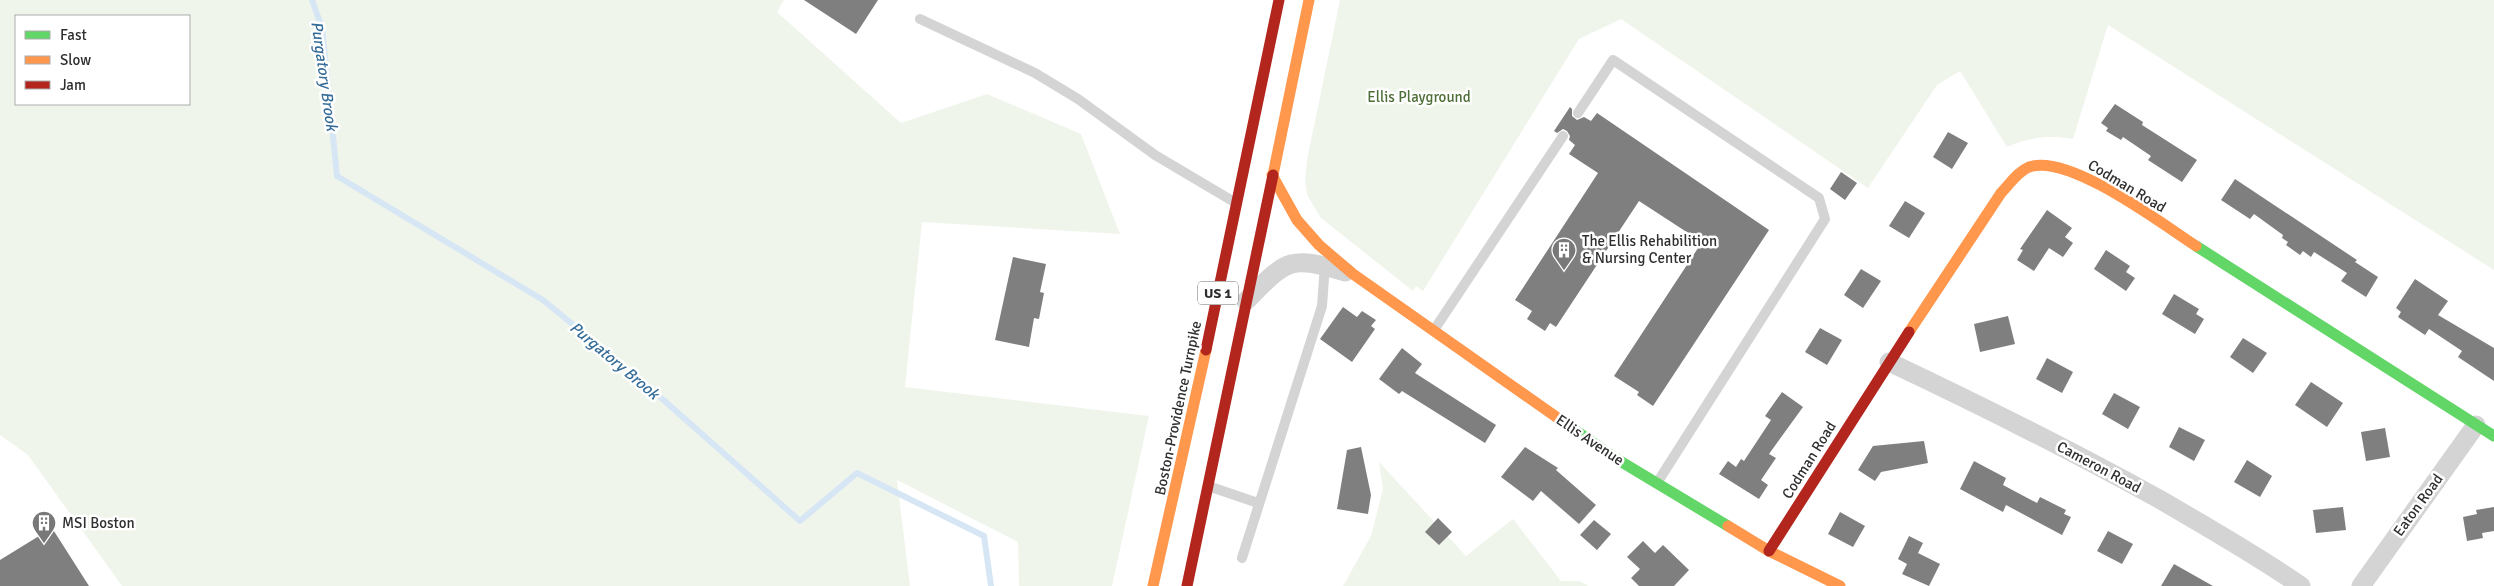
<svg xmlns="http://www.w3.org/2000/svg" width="2494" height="586" font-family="Signika,sans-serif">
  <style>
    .green { fill: #f0f5eb; fill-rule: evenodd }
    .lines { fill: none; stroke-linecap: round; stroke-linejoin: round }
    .stream { stroke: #d6e6f4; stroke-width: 6 }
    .building { fill: #7f7f7f }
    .lane { stroke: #d4d4d4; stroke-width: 10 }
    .street { stroke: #d4d4d4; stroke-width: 19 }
    .fast { stroke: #63d668; stroke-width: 11 }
    .slow { stroke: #ff974d; stroke-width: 11 }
    .jam { stroke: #b3261e; stroke-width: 11 }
    .labels { text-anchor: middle; stroke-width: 5; stroke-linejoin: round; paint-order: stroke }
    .shield { fill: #fff; stroke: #6d6d6d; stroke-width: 1 }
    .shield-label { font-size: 14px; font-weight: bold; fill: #2f2f2f }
    .park-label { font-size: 15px; fill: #4e6e38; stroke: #fff }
    .street-label { font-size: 15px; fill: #2f2f2f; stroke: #fff }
    .poi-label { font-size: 15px; fill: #2f2f2f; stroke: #fff; text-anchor: start }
    .water-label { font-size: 16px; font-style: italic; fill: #356c98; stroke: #fff }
  </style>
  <rect width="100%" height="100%" fill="#fff"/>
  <path class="green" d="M0,0H784L777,12L901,123L987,94L1081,134L1120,234L922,222L905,387L1149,416L1112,586H1019L1018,542L897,480L910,586H122L28,455L0,435ZM16,16H189V104H16Z
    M1340,0H2494V270L2108,25L2073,139C2048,135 2030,137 2007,147L1960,71L1937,85L1868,188L1621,19L1579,39L1423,291L1416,286L1413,291L1321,218L1307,195L1305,180L1307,160Z
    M1379,462L1466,556L1513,519L1561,581H1579L1589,586H1343L1371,536L1383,489Z"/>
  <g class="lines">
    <path class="stream" d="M312,0L322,28L337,176L543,300L650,388L800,521L857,473L984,536L991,586"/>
  </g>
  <path class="building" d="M804,0H878L856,34Z
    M2115,104L2143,122L2142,125L2197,160L2182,182L2148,160L2151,156L2123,137L2121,140L2106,131L2108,128L2101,123Z
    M1570,107L1572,109V116L1577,120L1584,117L1591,121L1597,113L1769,230L1653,406L1637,395L1639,392L1614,376L1702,242L1639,201L1556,327L1550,323L1545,331L1527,319L1532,311L1515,300L1598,173L1569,154L1575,145L1569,140L1570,136L1567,131L1563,129L1557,133L1554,131Z
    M1948,132L1968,143L1952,169L1933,157Z
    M1841,172L1857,183L1845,200L1830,189Z
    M2235,179L2357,260L2355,262L2378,277L2366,297L2341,281L2347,273L2314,252L2311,257L2303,251L2300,255L2286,245L2288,242L2282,238L2283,235L2254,214L2250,219L2221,200Z
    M1905,201L1925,213L1909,238L1889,226Z
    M2047,210L2072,228L2065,237L2073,243L2063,257L2049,248L2034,271L2017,260L2023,250L2020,249Z
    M2106,250L2130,266L2126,272L2135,278L2126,291L2094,269Z
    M1013,257L1046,264L1040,292L1044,293L1039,319L1034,318L1029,347L995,340Z
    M1861,269L1881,281L1863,308L1844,295Z
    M2415,279L2448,301L2438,315L2494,348V381L2458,357L2462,351L2429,329L2425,335L2398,317L2401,312L2396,308Z
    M2174,294L2199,309L2196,314L2204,319L2195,334L2162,314Z
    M1343,307L1357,317L1362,311L1376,320L1371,326L1375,329L1352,362L1320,339Z
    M2008,316L2015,344L1980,352L1974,324Z
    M1820,328L1842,340L1827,365L1805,352Z
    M2243,338L2267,353L2253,373L2230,357Z
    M1402,348L1422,364L1415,373L1496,425L1485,443L1402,391L1399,394L1379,379Z
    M2047,358L2073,372L2062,393L2036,379Z
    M2311,382L2343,403L2327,427L2295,405Z
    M1782,392L1803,407L1769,454L1776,458L1761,480L1768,485L1759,499L1719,474L1728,461L1736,467L1741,459L1744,461L1771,420L1765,416Z
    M2114,393L2140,407L2128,429L2102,414Z
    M2179,427L2205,440L2194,461L2169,447Z
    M2385,428L2390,457L2366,461L2361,432Z
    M1924,441L1928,463L1881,472L1875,481L1858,470L1873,446Z
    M1361,447L1371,495L1368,514L1337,509L1347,450Z
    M1525,447L1558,468L1556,470L1596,505L1579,524L1541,491L1533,501L1501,477Z
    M2247,460L2272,476L2260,497L2234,482Z
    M1974,461L2006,478L2003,485L2037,503L2040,497L2066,510L2064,514L2071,517L2062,535L2006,505L2003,512L1960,489Z
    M2343,507L2346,530L2316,533L2313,510Z
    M2494,507V531L2482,533L2483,538L2467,541L2463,517L2477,514L2476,510Z
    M1840,512L1865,526L1853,547L1828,534Z
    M1438,518L1452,532L1439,545L1425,532Z
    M1594,520L1611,534L1597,550L1580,535Z
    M52,528L89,586H0V560Z
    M2108,531L2133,544L2122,564L2097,551Z
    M1909,536L1923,543L1918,553L1940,564L1929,586L1902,574L1907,564L1898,559Z
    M1643,541L1655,553L1663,545L1689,570L1674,586H1639L1631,578L1640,569L1627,557Z
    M2174,564L2213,586H2161Z"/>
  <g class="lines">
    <path class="lane" d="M920,19L1035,73L1078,99L1155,155L1236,203
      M1578,113L1613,60L1819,198L1825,219L1657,483
      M1434,330L1563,136
      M1208,486L1258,503
      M1242,558L1322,306L1325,265"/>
    <path class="street" d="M1246,301C1286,261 1288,254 1345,272
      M1889,362C1980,405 2070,450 2159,499C2207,527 2255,554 2301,586
      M2361,586L2476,425"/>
    <path class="fast" d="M2196,246L2494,436
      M1562,421L1615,458L1728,526"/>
    <path class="slow" d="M1272,175L1297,220L1319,245L1353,274L1562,421
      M1273,175L1309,0
      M1909,332L2001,193C2010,184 2017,172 2029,167C2069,153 2162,224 2196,246
      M1728,526L1769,551L1840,586
      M1153,586L1206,350"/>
    <path class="jam" d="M1206,350L1279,0
      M1769,551L1909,332
      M1187,586L1273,175"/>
  </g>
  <defs>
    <symbol id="building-pin" viewBox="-11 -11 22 30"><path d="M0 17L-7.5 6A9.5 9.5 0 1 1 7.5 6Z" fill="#787878" stroke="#fff"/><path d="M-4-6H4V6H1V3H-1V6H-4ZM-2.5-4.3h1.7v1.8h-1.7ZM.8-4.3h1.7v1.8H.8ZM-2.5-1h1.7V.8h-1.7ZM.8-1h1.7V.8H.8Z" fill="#fff"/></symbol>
  </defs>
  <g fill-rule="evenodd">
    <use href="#building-pin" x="1550" y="236" width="28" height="38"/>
    <use href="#building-pin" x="30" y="509" width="28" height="38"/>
  </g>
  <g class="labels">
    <rect class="shield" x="1198" y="281.5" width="40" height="23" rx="4"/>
    <g class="shield-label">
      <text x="1218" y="298">US 1</text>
    </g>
    <g class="park-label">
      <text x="1419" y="102">Ellis Playground</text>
    </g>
    <g class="street-label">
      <text transform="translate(2127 186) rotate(31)" y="5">Codman Road</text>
      <text transform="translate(1178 408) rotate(-78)" y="5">Boston-Providence Turnpike</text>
      <text transform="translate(1590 440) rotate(34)" y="5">Ellis Avenue</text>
      <text transform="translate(1809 460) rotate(-58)" y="5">Codman Road</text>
      <text transform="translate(2099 467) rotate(28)" y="5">Cameron Road</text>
      <text transform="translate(2418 505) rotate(-54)" y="5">Eaton Road</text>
    </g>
    <g class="poi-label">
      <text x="1582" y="246">The Ellis Rehabilition<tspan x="1582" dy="17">&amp; Nursing Center</tspan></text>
      <text x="62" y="528">MSI Boston</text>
    </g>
    <g class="water-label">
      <text transform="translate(325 76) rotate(82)" y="6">Purgatory Brook</text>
      <text transform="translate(615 360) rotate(40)" y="6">Purgatory Brook</text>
    </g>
  </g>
  <rect x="15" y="15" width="175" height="90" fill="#ffffff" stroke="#acacac"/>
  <rect x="25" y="31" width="25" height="8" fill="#63d668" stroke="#acacac"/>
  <text x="60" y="40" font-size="15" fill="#2f2f2f">Fast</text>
  <rect x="25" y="56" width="25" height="8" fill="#ff974d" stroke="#acacac"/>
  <text x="60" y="65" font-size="15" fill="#2f2f2f">Slow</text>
  <rect x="25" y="81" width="25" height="8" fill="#b3261e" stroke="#acacac"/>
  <text x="60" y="90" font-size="15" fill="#2f2f2f">Jam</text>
</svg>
